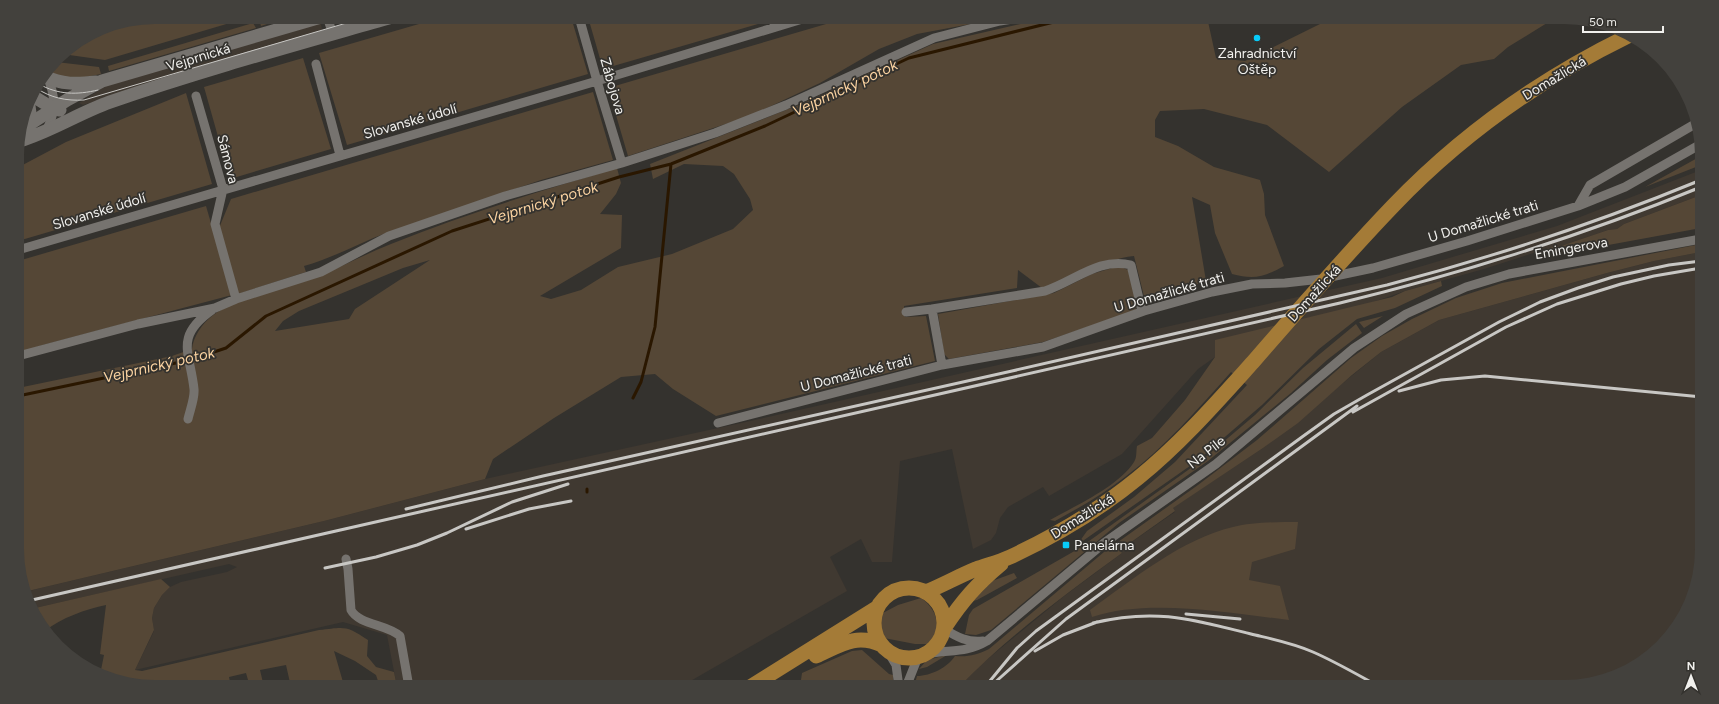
<svg xmlns="http://www.w3.org/2000/svg" width="1719" height="704" font-family="Figtree,sans-serif">
  <style>
    .built { fill: #403931 }
    .green { fill: #554736; fill-rule: evenodd }
    .lines { fill: none; stroke-linecap: round; stroke-linejoin: round }
    .stream { stroke: #2a1700; stroke-width: 3 }
    .street { stroke: #76736f; stroke-width: 9 }
    .secondary { stroke: #76736f; stroke-width: 13 }
    .primary { stroke: #a47b37; stroke-width: 15 }
    .tram { stroke: #c8c7c4; stroke-width: 1 }
    .rail { stroke: #c8c7c4; stroke-width: 3 }
    .poi-dot { fill: #08cbf9; stroke: #34322e; stroke-width: 1.5 }
    .labels { text-anchor: middle; stroke-width: 3.5; stroke-linejoin: round; paint-order: stroke }
    .poi-label { font-size: 14px; fill: #f1f0ed; stroke: #34322e }
    .street-label { font-size: 14px; fill: #f1f0ed; stroke: #34322e }
    .water-label { font-size: 15px; font-style: italic; fill: #fbd3a1; stroke: #34322e }
  </style>
  <rect width="100%" height="100%" fill="#34322e"/>
  <path class="built" d="M338,17H380L341,28Z
    M320,21L323,33L83,105L79,103L109,84Z
    M1701,170V195L1624,224L1617,229L1608,230L1561,246H1555L1484,269L1405,291L1215,357L1198,369L1122,454L1049,496L1043,487L1008,507L1000,518L996,533L991,540L973,549L952,449L900,461L892,562H872L861,539L830,557L847,591L680,687H397L387,635L343,622L135,670L154,631L152,618L154,608L162,595L170,587L181,582L227,572L237,567L229,564L35,608L28,591L324,521L485,479L768,417L1382,278L1557,226Z
    M1701,252L1702,549L1692,601L1673,633L1641,664L1573,687H959L978,667L1063,597L1122,553L1120,550L1175,512L1172,508L1263,448L1381,352L1439,320L1607,273L1654,261Z"/>
  <path class="green" d="M155,17H250L105,60L62,54L103,27Z
    M266,17H289L261,26L260,22Z
    M443,17H571L588,74L347,145L319,53Z
    M588,17H764L765,22L603,69Z
    M850,17H1008L917,34L879,49L820,83L750,116L628,156L608,88Z
    M1051,17H1207L1216,58L1245,61L1322,23L1321,17H1563L1547,23L1508,47L1494,59L1461,65L1402,107L1329,172L1267,125L1204,109L1160,111L1155,120V137L1178,146L1214,167L1260,180L1264,194L1265,215L1284,266C1264,277 1254,280 1232,274L1215,233L1210,205L1192,197L1206,281L1146,304L1134,256C1101,259 1074,280 1042,288L1018,270L1017,288L904,306L905,317L926,316L935,361L716,416L673,389L655,374L621,377L554,418L493,459L485,479L324,521L28,591L18,567V388L172,356L192,349C193,337 202,324 212,316C241,294 285,290 319,276C343,266 366,254 391,244C465,214 541,191 617,168L621,183L616,194L600,214L622,215L621,248L540,296L551,299L581,290L618,267L672,254L733,229L753,210L750,199L734,174L723,166L684,164L653,179L650,164L801,104L933,44ZM430,260L355,309L349,319L275,331L283,321L299,311L403,268Z
    M253,23L256,28L109,71L108,66Z
    M303,58L331,149L230,179L204,87Z
    M56,62L99,67L101,74L76,79L48,73Z
    M593,92L613,160L541,180L386,233C359,243 333,258 304,266L306,272L238,294L219,228L231,199Z
    M186,93L212,184L18,241L17,168L66,142Z
    M1701,156V165L1645,187Z
    M1701,195V228L1543,257L1540,251L1555,246H1561L1608,230L1617,229L1624,224Z
    M206,206L232,295L43,345L18,353V261Z
    M1701,244V252L1654,261L1607,273L1439,320L1381,352L1352,375L1298,423L1263,448L1173,508L1175,511L1120,550L1122,553C1066,594 1008,636 959,687H914L917,676C931,676 948,667 955,656C968,657 977,655 989,649L1104,552L1198,485L1257,440L1351,358L1382,336L1412,319L1456,298L1502,283Z
    M1119,266L1128,270L1137,304L1135,311L1043,342L949,359L944,354L938,314L1054,293L1092,274Z
    M1441,281L1442,286L1395,308L1357,319L1319,349L1262,405L1197,461L1077,545L1087,531L1134,497L1175,462L1247,385L1231,372C1198,409 1165,447 1125,477C1103,494 1079,508 1055,521L1050,520C1075,506 1119,486 1134,462C1137,458 1136,451 1137,446L1152,438L1185,400L1215,357V340L1392,297L1405,291Z
    M1383,316L1364,328L1359,322Z
    M1356,324L1362,333L1327,360L1291,393L1208,461L1119,523L991,630L976,635L965,634L969,615L973,609L1078,549L1202,460L1255,415L1303,368Z
    M1298,522L1295,549L1252,562L1249,580L1280,586L1289,620C1230,613 1148,598 1092,617L1090,610C1133,579 1182,539 1233,527C1252,522 1279,522 1298,522Z
    M1014,573L1017,578L977,600L973,601L992,581Z
    M161,579L170,587L162,595L154,608L152,618L154,630L135,670L142,671L319,630C345,627 346,625 368,640L367,656L376,667L394,672L397,687H380L376,675L355,661L334,651L343,682L332,687H291L286,665L260,670L264,687H250L246,673L229,677L231,687H199L198,682L181,686V687H155L103,677L100,675L104,655L100,654L106,605C86,609 61,618 45,631L35,608Z
    M921,598C938,610 942,628 929,644H915L884,638L880,628L881,614L898,605Z
    M862,650L889,674L893,675V687H800L802,673L852,651Z
    M947,655L927,667L919,669L927,660Z"/>
  <g class="lines">
    <path class="stream" d="M18,396L190,360L226,348L266,316L452,231L619,177L671,164L765,126L909,58L1074,17
      M633,398L641,382L655,327L671,164
      M587,492V489"/>
    <path class="street" d="M327,17L333,34
      M579,17L597,81L622,163
      M772,17L775,27
      M316,64L340,155
      M47,77C56,95 56,112 47,129
      M196,96L223,189L215,224L236,299
      M26,125L32,113L30,98
      M1578,206L1590,185L1695,124
      M18,250L597,81L809,17
      M906,312L932,309
      M18,356L138,324L215,308L236,299L321,272L389,236L505,196L622,163L715,133L786,105L934,38L1000,21L1026,17
      M942,365L932,309L1045,291C1075,281 1099,257 1131,265L1141,307L1144,311
      M188,419C190,410 195,398 194,389C190,352 174,337 212,310
      M718,423L942,365L1043,347L1144,311L1212,292L1252,284L1285,283L1321,279L1373,268L1467,241L1578,206L1625,187L1701,144
      M346,559L348,569L351,610C359,625 387,624 400,636L409,687
      M944,629C957,637 968,643 983,641
      M887,650L896,665L899,687
      M926,654C949,649 965,654 987,641L1104,543L1216,464L1354,348L1406,314L1466,287L1509,274L1701,239
      M906,687L918,657"/>
    <path class="secondary" d="M45,76C61,85 78,84 96,82
      M31,95L54,109L60,110
      M22,129L67,100L102,81L321,17
      M19,141C50,132 79,113 110,102C203,70 298,44 392,17"/>
    <path class="primary" d="M874 623a35 35 0 1 1 70 0a35 35 0 1 1-70 0Z
      M926,592C943,585 959,576 976,569C987,565 999,562 1010,557C1055,536 1099,510 1138,478C1181,443 1216,403 1253,362C1299,309 1345,256 1393,206C1461,135 1540,79 1628,36
      M945,627C962,601 977,584 1001,564
      M816,656C840,645 856,633 882,645
      M750,687L878,607"/>
    <path class="tram" d="M39,84C58,95 77,95 98,90
      M36,88C51,98 66,101 84,100L367,17"/>
    <path class="rail" d="M1399,391L1441,380L1485,376L1702,397
      M1353,412L1506,327L1557,304L1621,284L1654,276L1701,268
      M406,509L543,476L1012,371L1387,285C1494,257 1599,222 1701,180
      M466,529L529,509L571,501
      M325,568L376,557L417,545L447,533L512,502L568,484
      M32,600L1340,303C1463,273 1584,235 1701,187
      M1186,614L1240,619
      M1093,623C1155,608 1191,619 1251,634C1272,639 1293,643 1313,652C1336,662 1358,675 1380,687
      M1035,651L1063,635L1097,622
      M992,685L1066,619L1357,406
      M985,687L1017,648L1036,631L1302,437L1334,414L1367,395L1499,322L1540,302L1578,288L1613,277L1669,265L1701,261"/>
  </g>
  <g class="poi-dot">
    <circle cx="1257" cy="38" r="4"/>
    <rect x="1062" y="541" width="8" height="8" rx="2"/>
  </g>
  <g class="labels">
    <g class="poi-label">
      <text x="1257" y="58">Zahradnictví<tspan x="1257" dy="16">Oštěp</tspan></text>
      <text x="1074" y="550" text-anchor="start">Panelárna</text>
    </g>
    <g class="street-label">
      <text transform="translate(198 57) rotate(-17)" y="5">Vejprnická</text>
      <text transform="translate(1554 78) rotate(-31)" y="5">Domažlická</text>
      <text transform="translate(613 86) rotate(74)" y="5">Zábojova</text>
      <text transform="translate(410 121) rotate(-16)" y="5">Slovanské údolí</text>
      <text transform="translate(228 159) rotate(76)" y="5">Sámova</text>
      <text transform="translate(99 211) rotate(-17)" y="5">Slovanské údolí</text>
      <text transform="translate(1483 221) rotate(-17)" y="5">U Domažlické trati</text>
      <text transform="translate(1571 248) rotate(-10)" y="5">Emingerova</text>
      <text transform="translate(1169 292) rotate(-16)" y="5">U Domažlické trati</text>
      <text transform="translate(1314 293) rotate(-48)" y="5">Domažlická</text>
      <text transform="translate(856 373) rotate(-14)" y="5">U Domažlické trati</text>
      <text transform="translate(1206 452) rotate(-38)" y="5">Na Pile</text>
      <text transform="translate(1082 516) rotate(-32)" y="5">Domažlická</text>
    </g>
    <g class="water-label">
      <text transform="translate(845 88) rotate(-25)" y="5">Vejprnický potok</text>
      <text transform="translate(543 203) rotate(-17)" y="5">Vejprnický potok</text>
      <text transform="translate(159 365) rotate(-13)" y="5">Vejprnický potok</text>
    </g>
  </g>
  <path d="M0 0H1719V704H0ZM155 24H1564A131 131 0 0 1 1695 155V549A131 131 0 0 1 1564 680H155A131 131 0 0 1 24 549V155A131 131 0 0 1 155 24Z" fill="#43413d" fill-rule="evenodd"/>
  <g transform="translate(1691 676)" stroke="#34322e" stroke-width="3" paint-order="stroke">
  <path d="M0-3L7 15L0 10L-7 15Z" fill="#f1f0ed"/>
  <text y="-6" font-size="11" font-weight="bold" text-anchor="middle" fill="#f1f0ed">N</text>
  </g>
  <path d="M1583 26v6h80v-6" fill="none" stroke="#f1f0ed" stroke-width="2"/>
  <text x="1589" y="26" font-size="12" fill="#f1f0ed" stroke="#34322e" stroke-width="3" paint-order="stroke">50 m</text>
</svg>
